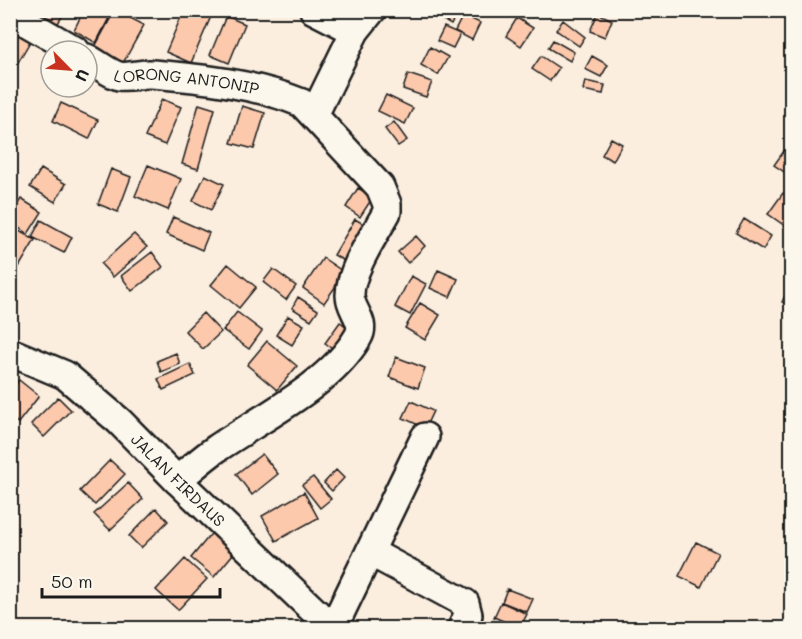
<svg xmlns="http://www.w3.org/2000/svg" width="802" height="639" font-family="Mali,sans-serif">
  <style>
    .building { fill: #fcc9ad; stroke: #1c1c1c; stroke-width: 1.5 }
    .lines { fill: none; stroke-linecap: round; stroke-linejoin: round }
    .street-casing { stroke: #1c1c1c; stroke-width: 32 }
    .street { stroke: #fbf7ec; stroke-width: 27 }
    .labels { text-anchor: middle; stroke-width: 4.5; stroke-linejoin: round; paint-order: stroke }
    .street-label { font-size: 16px; fill: #1c1c1c; stroke: #fbf7ec }
  </style>
  <rect width="100%" height="100%" fill="#fbeedf"/>
  <filter id="ink" filterUnits="userSpaceOnUse"><feTurbulence type="fractalNoise" baseFrequency=".0167" numOctaves="2"/><feDisplacementMap in="SourceGraphic" scale="12" xChannelSelector="R" yChannelSelector="G"/><feConvolveMatrix kernelMatrix="1 2 1 2 8 2 1 2 1" color-interpolation-filters="sRGB"/></filter>
  <g filter="url(#ink)">
    <path class="building" d="M34,10H55L63,15L52,33L29,19Z
      M84,10H113L96,43L74,30Z
      M115,10L144,25L117,74L89,58Z
      M184,10H204L212,14L191,63L166,52Z
      M443,10H459L451,25L439,18Z
      M598,13L612,20L605,37L590,31Z
      M463,15L480,23L472,40L455,31Z
      M226,16L245,24L229,63L210,55Z
      M517,18L533,28L521,46L506,36Z
      M563,20L585,37L579,46L556,30Z
      M10,25L32,38L13,71L10,69Z
      M444,27L460,34L453,48L437,41Z
      M553,40L574,52L570,61L548,48Z
      M430,47L448,57L438,75L421,65Z
      M541,56L559,68L550,81L532,69Z
      M592,56L608,65L601,77L585,69Z
      M408,74L432,82L426,97L403,89Z
      M585,81L605,85L603,94L583,90Z
      M386,95L413,108L405,124L378,111Z
      M162,99L181,107L165,145L145,137Z
      M61,103L98,120L89,139L53,121Z
      M199,104L215,109L198,169L182,164Z
      M242,106L265,113L254,149L231,143Z
      M394,122L407,140L398,146L385,129Z
      M611,138L622,144L613,161L602,155Z
      M784,151L792,156V177L774,165Z
      M148,165L181,179L168,210L135,196Z
      M41,169L66,184L55,202L30,187Z
      M111,169L131,177L118,212L98,204Z
      M205,175L224,184L211,210L193,201Z
      M358,188L373,197L360,217L346,207Z
      M783,193L792,199V223L788,228L768,214Z
      M21,199L42,212L28,234L10,222V216Z
      M173,217L209,233L202,250L166,234Z
      M355,219L372,229L351,265L334,255Z
      M744,219L771,236L763,250L736,233Z
      M41,220L72,237L64,253L32,237Z
      M10,226L35,240L13,277L10,276Z
      M134,234L147,247L113,277L101,264Z
      M416,236L425,246L408,263L398,252Z
      M152,252L163,267L132,291L121,276Z
      M323,258L345,273L324,303L303,288Z
      M228,264L256,287L239,308L211,285Z
      M273,269L296,286L286,300L263,282Z
      M438,270L458,279L450,297L430,288Z
      M411,276L426,284L410,315L395,307Z
      M790,286L792,287V307L782,302Z
      M298,297L318,310L311,320L292,308Z
      M420,303L440,315L425,340L405,328Z
      M237,312L262,331L249,349L223,330Z
      M203,313L221,332L203,349L185,331Z
      M288,316L304,325L292,345L276,335Z
      M340,322L356,333L341,354L325,343Z
      M267,341L297,366L277,390L247,365Z
      M176,353L180,364L161,372L157,361Z
      M396,357L425,368L418,388L389,377Z
      M190,364L195,375L163,390L158,379Z
      M19,380L39,396L18,423L10,417V390Z
      M58,397L71,410L44,437L31,424Z
      M411,401L433,411L425,428L403,418Z
      M262,454L278,474L252,495L236,474Z
      M110,460L125,474L95,505L80,491Z
      M336,470L344,478L332,491L324,483Z
      M313,477L331,499L320,508L302,485Z
      M128,483L143,499L110,530L94,514Z
      M304,492L318,518L276,541L262,516Z
      M156,508L168,521L141,548L129,536Z
      M215,529L238,548L214,577L191,558Z
      M696,542L718,553L701,587L679,576Z
      M185,559L207,579L178,610L156,590Z
      M507,589L533,599L527,612L502,602Z
      M501,602L527,614L520,628L494,617Z"/>
    <g class="lines">
      <defs>
        <g id="street">
          <path d="M314,10L355,31"/>
          <path d="M10,13L76,51"/>
          <path id="s1" d="M87,58C97,63 108,73 119,76C130,78 141,73 152,74C201,78 256,84 302,103L380,187L387,204V212C375,234 350,270 350,295C350,310 367,322 358,337C330,385 261,418 216,449C203,458 190,470 177,480"/>
          <path d="M314,115L355,31L372,10"/>
          <path id="s2" d="M10,352L65,375L119,421L177,480L332,628"/>
          <path d="M370,552L465,603L468,615L462,628"/>
          <path d="M333,628L425,437"/>
        </g>
      </defs>
      <use href="#street" class="street-casing"/>
      <use href="#street" class="street"/>
    </g>
  </g>
  <g class="labels">
    <g class="street-label">
      <text dy="6" stroke="none"><textPath href="#s1" startOffset="105">LORONG ANTONIP</textPath></text>
      <text dy="6" stroke="none"><textPath href="#s2" startOffset="214">JALAN FIRDAUS</textPath></text>
    </g>
  </g>
  <rect width="802" height="639" fill="none" stroke="#fbf7ec" stroke-width="36"/>
  <rect x="18" y="18" width="766" height="603" fill="none" stroke="#1c1c1c" stroke-width="2" filter="url(#ink)"/>
  <g transform="translate(69 69) rotate(115)"><circle r="28" fill="#fbf7ec" stroke="#a29f99" stroke-width="1.5"/>
  <path d="M0-4.5L10 22L0 15L-10 22Z" fill="#c8321e"/>
  <text y="-9" font-size="16" font-weight="bold" text-anchor="middle" fill="#1c1c1c">U</text>
  </g>
  <path d="M42 588v9h178v-9" fill="none" stroke="#1c1c1c" stroke-width="3"/>
  <text x="51" y="588" font-size="18" fill="#1c1c1c" stroke="#fbf7ec" stroke-width="4.5" paint-order="stroke">50 m</text>
</svg>
